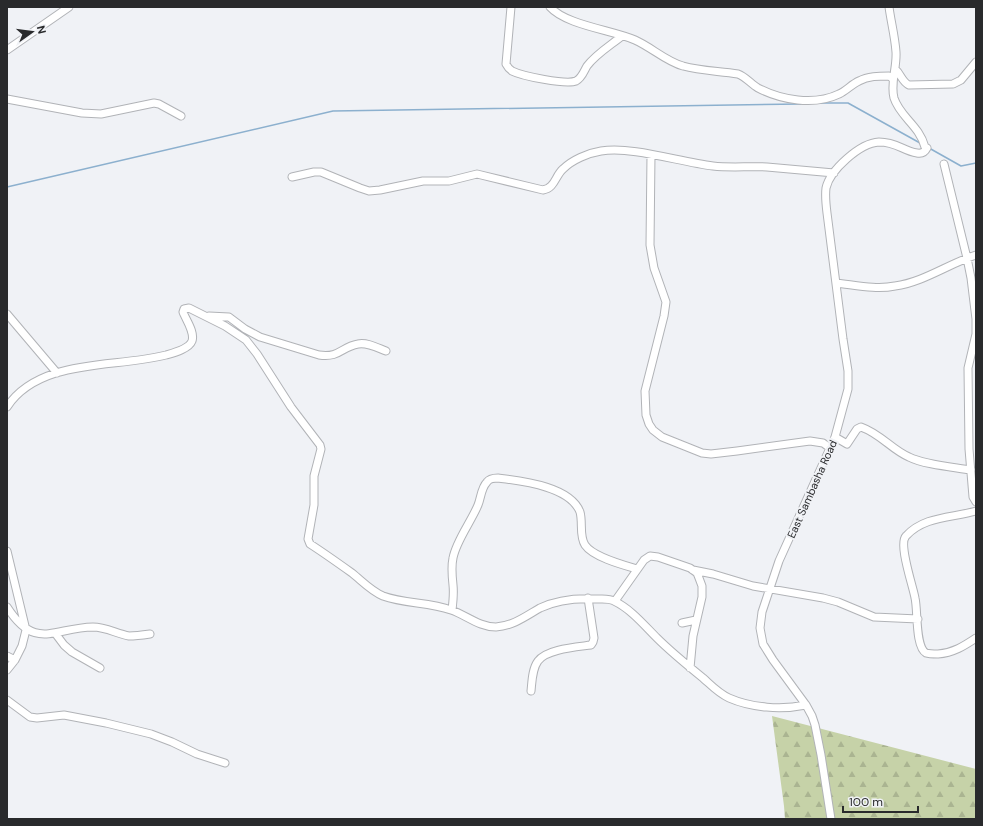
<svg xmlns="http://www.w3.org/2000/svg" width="983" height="826" font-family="'DM Sans',sans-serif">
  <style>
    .forest { fill: url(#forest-firs) }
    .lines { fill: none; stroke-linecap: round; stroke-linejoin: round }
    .stream { stroke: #8cb0ce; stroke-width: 1.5 }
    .minor-casing { stroke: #b1b3b7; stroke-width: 9 }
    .minor { stroke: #fff; stroke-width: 7 }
    .labels { text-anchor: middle; stroke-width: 4; stroke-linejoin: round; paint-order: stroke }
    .street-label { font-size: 11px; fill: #292a2c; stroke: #f0f2f6 }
  </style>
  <defs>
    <pattern id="forest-firs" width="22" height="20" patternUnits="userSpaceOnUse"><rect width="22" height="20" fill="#c6d2a8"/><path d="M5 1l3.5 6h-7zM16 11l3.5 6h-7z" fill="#aab491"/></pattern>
  </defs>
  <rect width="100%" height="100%" fill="#f0f2f6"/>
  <path class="forest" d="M772,716L976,769V819H785L784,806Z"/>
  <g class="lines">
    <path class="stream" d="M818,103H848L920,143
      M929,148L961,166L976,163
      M7,187L333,111L801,104"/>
    <defs>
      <path id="minor" d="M511,7L506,64C508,68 509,69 512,71C522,76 566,85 576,81C582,78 584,71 587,66C596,54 611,45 622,36
        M550,7C566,25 612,30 635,40C651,47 667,62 683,66C701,71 720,71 738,74C746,77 751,84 758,88C781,100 814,106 839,94C846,91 852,84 859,81C868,76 879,76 889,76L893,79
        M7,50L69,7
        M895,69C901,74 902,82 909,85L953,84L961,80L976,62
        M7,99L82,113L101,114L154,103L159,104L181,116
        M651,155L650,245L654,268L666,302L664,316L645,391L646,415L649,424L653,430L662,437L702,453L711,454L737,451L810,441L823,443L830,448
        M944,164L967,258L971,278L976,319V334L968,368L969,449L973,497L976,502
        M292,177L314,172H321L360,188L369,191L380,190L423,181H449L477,174L543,190C555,188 555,176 563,169C572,160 588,153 601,151C633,146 679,162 713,166C731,168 749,166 767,167C790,169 812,171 834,173
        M836,283C855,285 876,290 895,286C924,282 948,264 976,255
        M7,314L57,373
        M209,316L229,317L245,329L260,337L319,355C340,358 341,347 358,344C367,342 378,348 386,351
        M7,407C18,390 37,379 56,373C92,362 130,364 166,355C173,353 189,349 192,341C195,332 186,320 183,312L184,309L189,308L225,326L246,340L257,354L291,407L320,445L321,449L314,476V505L308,539L310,544C324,553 338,563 352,573C362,581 371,591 383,596C405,604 429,602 451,610C466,615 479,627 496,627C513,626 526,616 540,608C557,600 578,598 596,599C602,599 609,598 614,601C631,609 644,625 657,638C671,652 687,665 703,678C711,685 718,693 729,698C752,708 781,710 806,705
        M835,437L847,444L857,429L861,427C881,434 892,450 909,457C925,465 953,467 971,470
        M976,511C952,518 924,516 906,536C898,544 913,586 915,598C918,610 915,647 926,653C929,654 934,654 938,654C953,653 964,646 976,638
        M7,551L26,630L22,646L15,660L7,670
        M693,570L713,574L753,586L823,598L838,602L874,617L918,619
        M615,601L644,560L650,556L658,557L690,568L697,573L699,578L702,586V597L693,636L690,668
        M7,607C35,651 53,628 93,627C106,627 117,634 129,636C136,636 143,635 150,634
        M452,610C453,602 454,594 453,585C452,576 451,567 453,558C456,541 471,522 478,505C481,498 481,488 487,482C489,479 494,478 498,478C521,481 570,486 580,512C583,522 579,536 585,545C593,557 623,565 637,569
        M682,623L696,620
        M55,633L64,645L72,652L100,668
        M7,656L15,660
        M531,691C532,682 532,669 538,661C546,649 577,647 591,645L593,642L594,638L588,598
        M7,700L30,717L37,718L64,715L106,723L151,734L172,742L197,754L225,763
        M831,819L821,755L815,725L812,716L806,705L773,660L763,644L760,628L762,612L779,561L835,437L848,389V371L843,339L827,213C826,205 825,196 826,188C830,170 860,143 879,142C897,142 903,151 917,153C922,154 925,152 927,148L925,147C919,125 900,117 894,98C890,83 897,68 896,52C895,37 891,22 889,7"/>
    </defs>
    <use href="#minor" class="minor-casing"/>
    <use href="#minor" class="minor"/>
  </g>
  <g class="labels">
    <g class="street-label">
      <text transform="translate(812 489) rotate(-66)" y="4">East Sambasha Road</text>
    </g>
  </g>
  <rect width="983" height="826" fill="none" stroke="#292a2c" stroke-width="16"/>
  <g transform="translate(32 32) rotate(76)" stroke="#f0f2f6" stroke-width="3" paint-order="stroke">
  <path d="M0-3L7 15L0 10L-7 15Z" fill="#292a2c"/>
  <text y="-6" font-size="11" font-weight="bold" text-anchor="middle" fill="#292a2c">N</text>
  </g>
  <path d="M843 806v6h75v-6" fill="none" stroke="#292a2c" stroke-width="2"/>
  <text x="849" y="806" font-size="12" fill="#292a2c" stroke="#f0f2f6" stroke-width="3" paint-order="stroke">100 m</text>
</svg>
